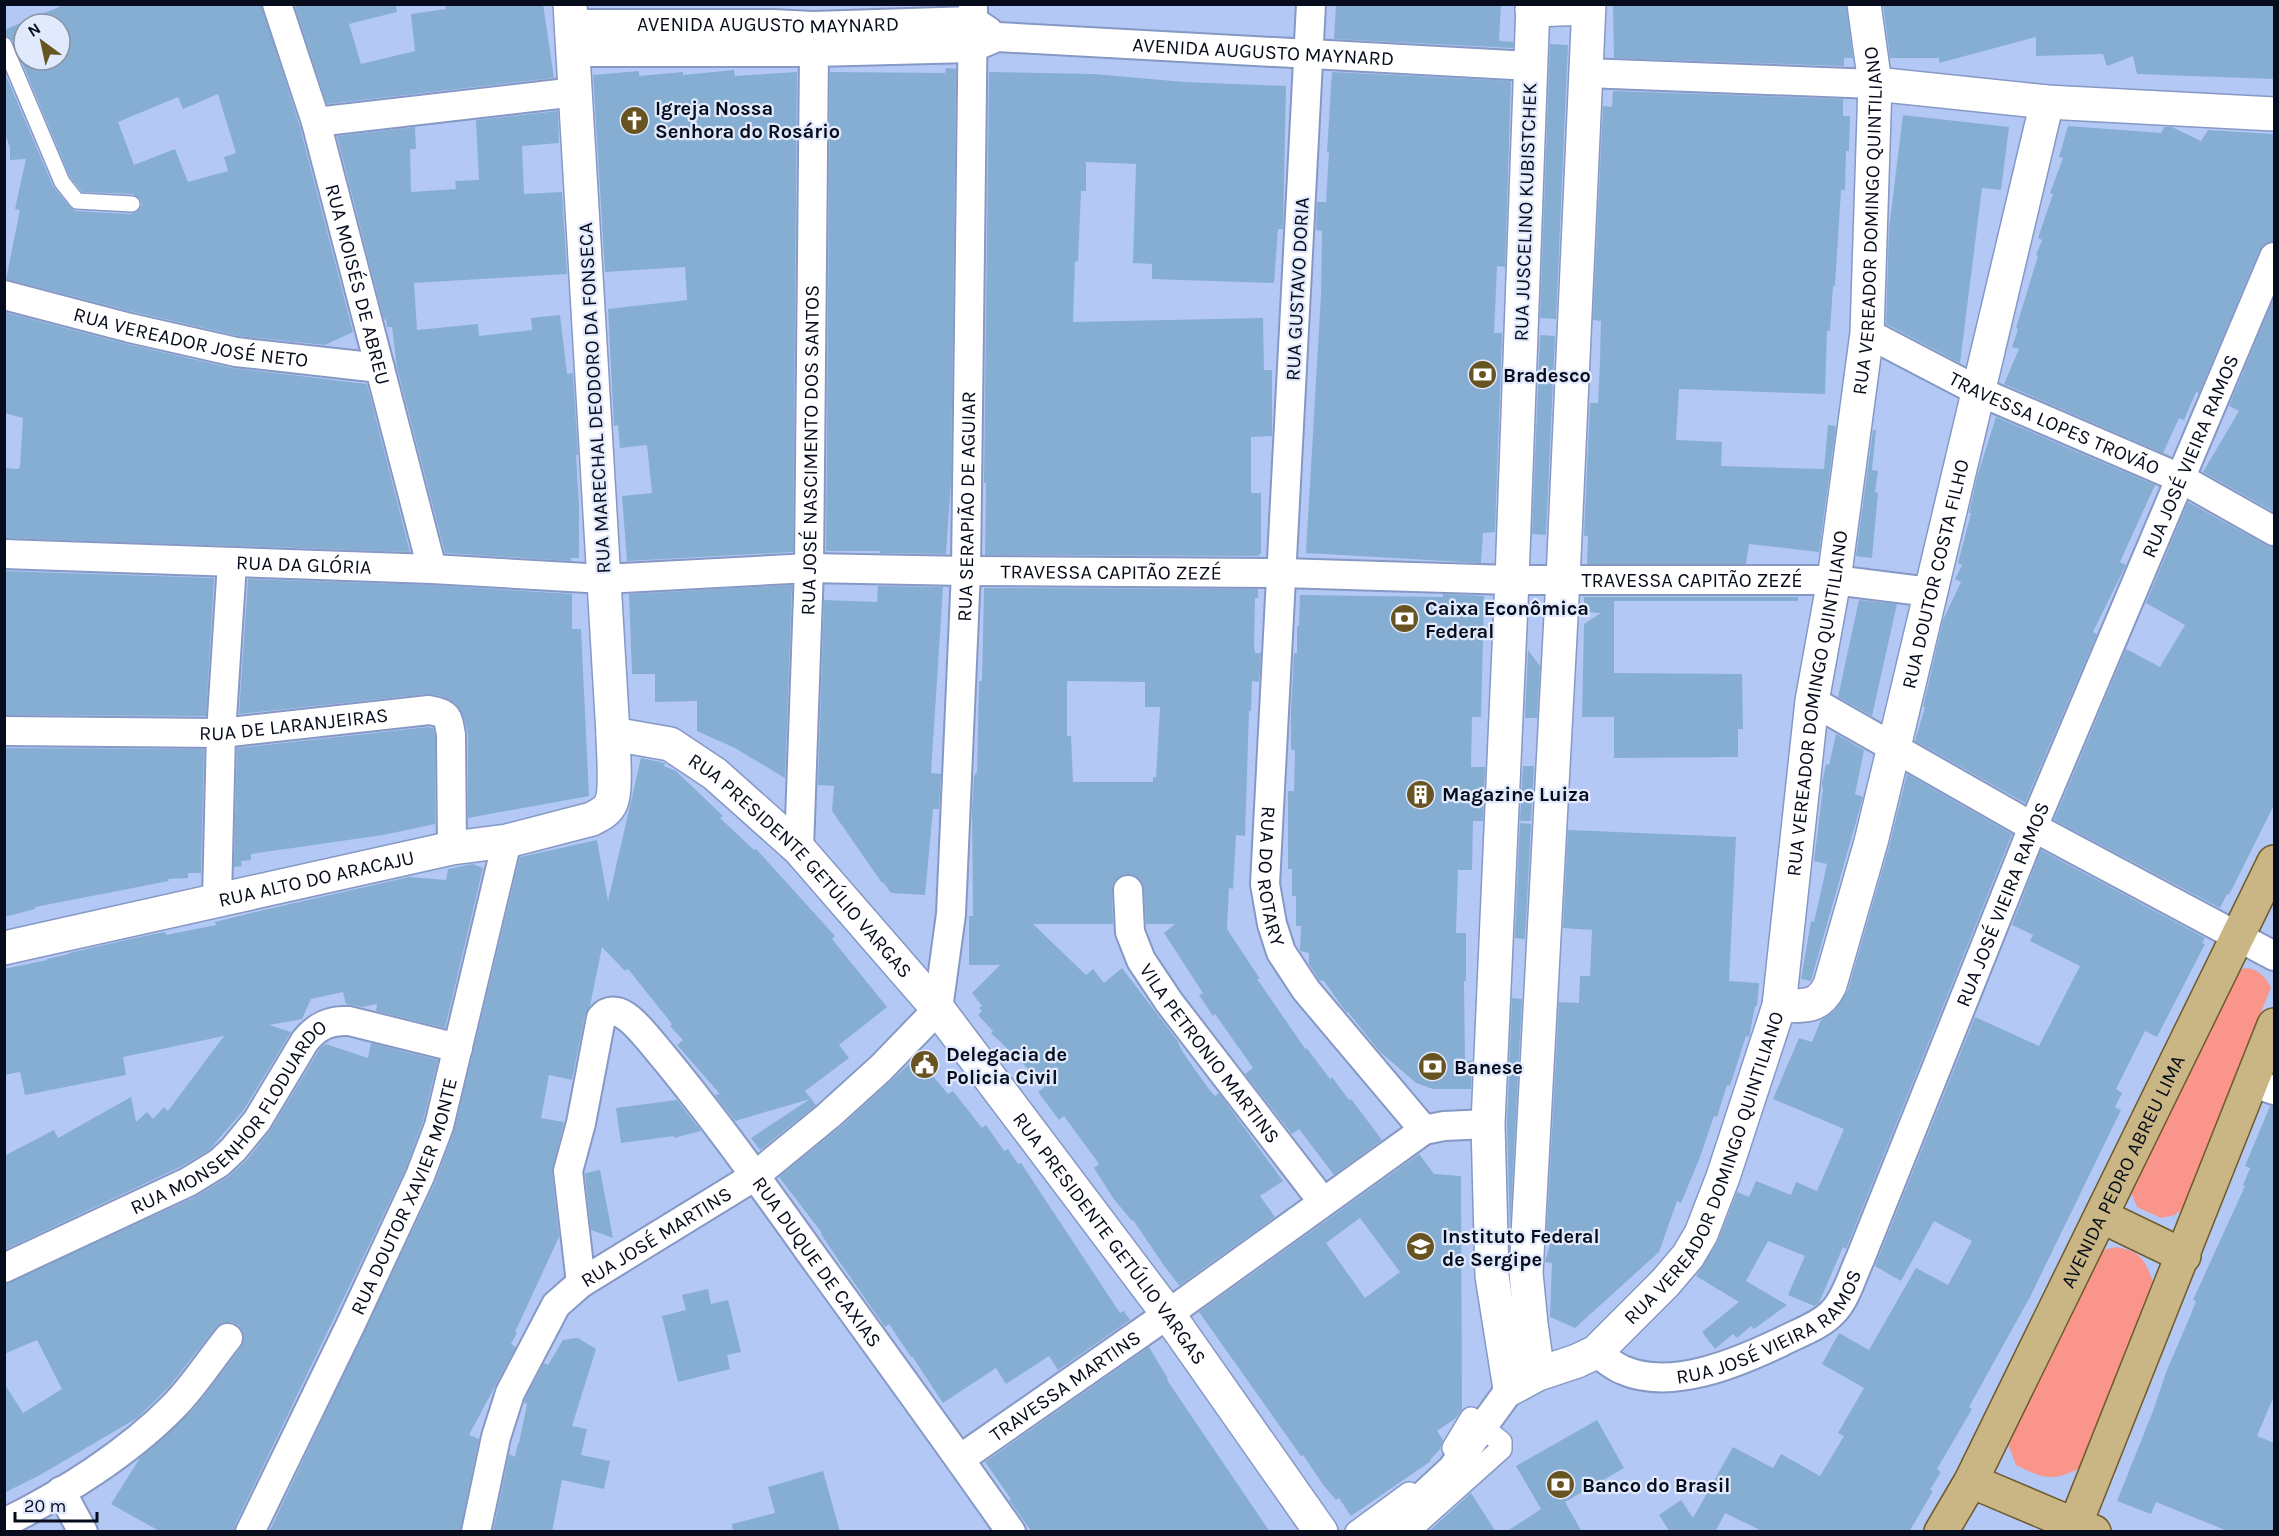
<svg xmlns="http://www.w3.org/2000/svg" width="2279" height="1536" font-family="Karla,sans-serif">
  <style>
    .green { fill: #f9958b }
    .building { fill: #86aed2; fill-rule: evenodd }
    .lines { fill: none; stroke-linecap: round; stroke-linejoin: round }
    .service-casing { stroke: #8698c4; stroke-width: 18 }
    .pedestrian-casing { stroke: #8698c4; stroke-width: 24 }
    .minor-casing { stroke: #8698c4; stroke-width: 32 }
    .tertiary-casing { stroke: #8698c4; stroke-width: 36 }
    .primary-casing { stroke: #6e5b2a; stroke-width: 36 }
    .service { stroke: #fff; stroke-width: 15 }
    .pedestrian { stroke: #fff; stroke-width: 21 }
    .minor { stroke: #fff; stroke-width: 28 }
    .tertiary { stroke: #fff; stroke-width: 33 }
    .primary { stroke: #cab684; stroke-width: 33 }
    .labels { text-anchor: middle; stroke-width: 4.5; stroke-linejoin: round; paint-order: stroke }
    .street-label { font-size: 20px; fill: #060c1b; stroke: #e1e9fc }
    .poi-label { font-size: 20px; font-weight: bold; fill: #060c1b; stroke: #e1e9fc; text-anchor: start }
  </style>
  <rect width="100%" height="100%" fill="#b4c8f6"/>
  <path class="green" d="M2245,968C2259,969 2263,975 2271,987L2185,1207L2175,1215L2161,1218L2137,1207L2129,1187L2234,973Z
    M2116,1247C2141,1251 2145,1260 2153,1282L2085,1466C2053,1481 2048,1481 2016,1465L2007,1441L2095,1252Z"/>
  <path class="building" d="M66,4H261L300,127L353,332L325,345L239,336L134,312L6,279L20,210L15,209L26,159L10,160V148L4,130V71L53,186L70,207L76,211L131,214L137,212L142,205L140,199L133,194L82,192L70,177L13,41L4,35V30ZM24,24H60V60H24ZM218,94L236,153L224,157L228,171L188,182L175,149L134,165L118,122L178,97L183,109Z
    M304,4H396L397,12L349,24L361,64L415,51L411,14L446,9L445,4H543L554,78L327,104L295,7Z
    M1336,4H1501L1499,41L1513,42V48L1334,39Z
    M1613,4H1846L1853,58H1844V66L1614,58Z
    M1883,4H2274V79L2137,74L2133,56L2107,66L2103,54L2036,56V37L1939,63V58H1890Z
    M1550,44L1568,45L1556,319L1540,318Z
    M946,68L956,69L951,482L946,554L880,553V551H826L830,72L945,73Z
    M734,70L735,76L797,72L793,552L627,561L622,496L652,493L647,445L620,448L618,425L614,426L608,309L687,300L685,267L605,272L593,75L639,71V76L683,72V75Z
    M989,72L1094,74L1184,82L1286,86L1283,229H1278L1274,283L1152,279V264L1133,263L1136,164L1086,162V191H1081L1078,262L1075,261L1073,322L1263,318L1264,370H1272V436L1251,437V493H1261V554H1259V556L985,555L986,483H984Z
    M1332,72L1511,81L1505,267L1497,266L1494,333H1502L1495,532L1483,533L1481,563L1306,553L1321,295L1322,231L1316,230L1317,202H1326L1329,152H1327Z
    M1613,91L1843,99V116H1850L1849,151H1846L1845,190H1841L1835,286H1833L1830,331H1827L1825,394L1679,389L1676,440L1722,442L1721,466L1824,469L1828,425L1836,426L1819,552L1749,544L1746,564H1587L1588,536H1584L1590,403H1598L1600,361L1601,321L1593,320L1603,106L1612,107Z
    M558,111L559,143L522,146L524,194L562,192L567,274L414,283L417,330L478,324L479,336L532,330L531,318L560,315L567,374L573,373L578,455H576L579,505V558H571V561L445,553L397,368L392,327H387L386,319L384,320L337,136L415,127L416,149H410L411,192L456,189L455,181L479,180L476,120Z
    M1903,115L2009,127L2001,190L1982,188L1960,363L1886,324L1889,229Z
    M2068,126L2161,133L2164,127H2172L2201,141L2208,130L2274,134V241L2265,244L2259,251L2199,393L2196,392L2184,420L2179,418L2163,453L2004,384L2019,349L2012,347L2018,329L2016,328L2038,256L2036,255L2042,240L2038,238L2053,194L2050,193L2063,158L2059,157Z
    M2274,298V512L2203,472L2239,411L2229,406Z
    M4,312L126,344L232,368L367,384L410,552L4,538V468L19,469L20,466L23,418L4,413Z
    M1540,335L1555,336L1546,535L1532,534Z
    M1996,417L2155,485L2120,562L2126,565L2093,632L2097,634L2025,803L1915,741L1925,707H1923L1943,620L1961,582L1955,579L1962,565L1958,563L1971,513H1969L1977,477Z
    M1873,430H1876L1872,470L1878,471L1875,492L1878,493L1872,558L1856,556Z
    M2188,502L2266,545L2274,547V805L2229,895L2227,894L2220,908L2054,820L2126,649L2160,667L2185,625L2146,603Z
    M4,571L214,578L206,716L4,715Z
    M248,579L431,585L572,594V629H581L589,796L468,818V735L465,721L460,709L455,703L438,695L427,694L239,714Z
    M792,585L785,778L735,748L697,731V701L655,702V674H632L629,594Z
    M878,586L943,587L931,773L941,774L939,809H933L925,895L891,893L883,882L882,883L832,811L834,786L818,785L824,600L877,602Z
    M984,588L1258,589V598H1255L1254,645L1255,653H1261L1259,682L1252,681L1251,711H1249L1245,836L1236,835L1233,889L1229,888L1227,929L1260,979H1257L1306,1050V1047L1330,1079L1332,1077L1349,1100L1351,1099L1382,1140L1334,1175L1299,1129L1292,1134L1245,1074L1253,1068L1215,1014L1213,1016L1199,995L1203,993L1164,933L1175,924H1146L1144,889L1142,882L1136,876L1128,874L1120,876L1113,883L1112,891L1113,924H1033L1086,975L1093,969L1104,983L1122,968L1177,1040L1182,1051L1208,1088L1215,1096L1219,1093L1283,1181L1260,1196L1275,1217L1180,1285H1179L1165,1267L1133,1220L1132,1221L1113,1198L1094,1168L1099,1164L1064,1116L1059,1120L1038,1092L1046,1086L991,1033L993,1031L978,1015L982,1011L979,1008L982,1006L972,993L1000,965H969V916H973L972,811L974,776L977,772L979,681H982ZM1067,681L1145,682V707H1160L1156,777H1153V782H1073L1071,736H1067Z
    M1443,594L1484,596L1481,717H1472L1471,767H1485L1483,821H1473L1472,870H1458L1456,933H1466V981H1464L1465,1061H1472L1471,1089H1433L1416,1083L1379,1051L1348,1012H1346L1324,981L1319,980L1309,964V953L1300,951L1301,926H1296V896H1292V869H1288V791H1294L1295,750H1291V711L1294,653H1297V626H1299L1300,595L1443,597Z
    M1584,597H1798V601H1614V673L1742,674L1743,729H1738V757L1614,758V717H1582L1584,624L1601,613L1584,612Z
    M1859,600L1897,604L1872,716L1838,697Z
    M1528,650L1540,666L1537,718H1525Z
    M428,727L433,728L435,736V824L383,835L251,854V860L241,861L242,866L234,867L237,748Z
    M1836,734L1864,750L1855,794L1863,797L1811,981L1801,979L1811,921L1814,922L1827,864L1814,861L1823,788L1822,787V783L1826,764L1829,765Z
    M4,748L204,749L201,873H188V878L168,879L169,881L35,907V909L4,917Z
    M641,758L665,763L664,766L676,771L723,816L720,818L754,850L756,849L835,936L832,939L887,1007L839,1045L849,1058L805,1091L816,1105L760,1150L751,1138L810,1099L735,1121L715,1095L720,1094L677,1045L683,1040L670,1026L672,1024L628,969L625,971L602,947L590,1006L585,1015L572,1080L549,1075L541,1118L564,1122L552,1172L559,1237L515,1332L517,1333L511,1344L516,1347L469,1435L479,1439L460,1532H269L435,1183L454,1132L520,857L597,840L608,901Z
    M1523,766H1534L1531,821H1520Z
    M1907,774L2012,834L1846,1249L1843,1247L1819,1303L1814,1306L1788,1295L1805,1256L1768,1241L1746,1281L1787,1305L1754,1329L1751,1326L1737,1338L1733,1334L1715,1349L1702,1332L1739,1302L1696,1276L1717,1243L1737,1192L1749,1197L1756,1181L1791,1195L1796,1182L1817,1191L1844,1129L1773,1099L1799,1038L1812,1042L1821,1020L1834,1011L1848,990L1889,847Z
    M1520,823L1531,824L1525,939L1515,938Z
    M1568,830L1736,837L1729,981L1759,983L1757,1006H1755L1749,1037L1746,1036L1730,1086L1727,1085L1717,1117L1714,1116L1700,1157L1681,1203L1677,1201L1659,1252L1575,1328L1550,1317L1552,1263L1545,1262L1550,1243H1546L1559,1002L1579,1003L1580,976H1590L1592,930L1563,928Z
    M2041,850L2205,938L2202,943L2205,944L2157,1037L2145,1031L2116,1089L2122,1093L2115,1107L2121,1110L2030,1297L1969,1407L1972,1409L1937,1469L1941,1472L1930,1490L1933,1491L1909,1532H1764L1725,1513L1715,1532H1670L1659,1515L1681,1500L1693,1518L1733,1447L1773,1468L1781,1454L1820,1476L1844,1436L1838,1433L1864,1388L1822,1364L1839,1333L1869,1350L1916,1268L1948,1285L1972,1241L1934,1221L1901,1281L1875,1266L1975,1017L2039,1046L2080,966L2030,941L2033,935L2012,925Z
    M473,864L483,868L445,1028L376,1011L377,1004L362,1007L346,1004L343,992L311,999L302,1019L269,1025L291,1032L243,1111L209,1150L180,1167L4,1250V1156L54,1130L58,1138L131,1097L136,1122L147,1112L153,1119L164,1107L168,1111L224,1036L123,1057L126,1075L25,1095L20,1072L4,1075V969L47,960V959L69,954V953L135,938L165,932L166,935L216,925L215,922L251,913L409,877L446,880L448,869Z
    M1512,998L1522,999L1510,1230L1507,1124Z
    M371,1043L438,1060L423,1121L405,1170L235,1525L234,1532H161L111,1504L140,1458L193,1410L241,1348L244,1341L243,1332L239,1325L231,1322L222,1323L215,1328L169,1387L137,1418L40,1475L4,1493V1383L23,1413L62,1389L37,1340L4,1354V1284L195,1197L228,1177L246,1161L270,1131L321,1047L326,1044L368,1058Z
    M917,1057L948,1094L953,1091L982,1128L986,1125L1004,1151L1008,1149L1018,1164L1021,1163L1120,1313L1124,1311L1130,1320L1058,1370L1049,1356L1006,1384L996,1368L943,1403L912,1356L911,1357L889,1324L885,1327L841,1264L821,1234L822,1233L779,1177L839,1128Z
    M677,1100L701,1131L674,1138V1136L621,1143L616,1108Z
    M2270,1106H2274V1396L2257,1436L2274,1443V1532H2230L2156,1502L2151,1514L2117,1501L2153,1411L2167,1370L2191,1314L2196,1301L2193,1300L2245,1186L2243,1185L2250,1168L2245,1166Z
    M1419,1154L1434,1174L1461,1176L1462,1410L1456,1418L1437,1431L1443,1440L1440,1449L1430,1460L1431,1461L1351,1516L1339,1498L1336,1500L1324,1486L1303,1455L1301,1456L1199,1312ZM1360,1218L1400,1272L1365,1298L1326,1243Z
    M600,1170L613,1238L591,1230L585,1173Z
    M708,1289L711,1304L728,1300L741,1352L727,1355L730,1369L678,1382L662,1316L686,1310L682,1295Z
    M578,1338L596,1349L572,1426L587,1429L581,1455L610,1461L604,1489L562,1480L552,1532H493L509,1454L515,1457L518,1443H519L527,1404L524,1403L525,1399L544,1363L548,1365L563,1340Z
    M1149,1347L1168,1379L1167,1380L1270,1532H1032L1009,1500L1011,1499L985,1462Z
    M1597,1420L1624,1468L1565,1502L1582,1532H1506L1541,1509L1516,1466Z
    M823,1471L840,1532H733L732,1524L775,1513L768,1487Z
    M1471,1493L1496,1532H1428Z"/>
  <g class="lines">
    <defs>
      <path id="service" d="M4,45L62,182L77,201L132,204"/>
      <path id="pedestrian" d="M1356,1532L1409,1493
        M1408,1532L1501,1449V1442L1471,1418L1453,1448"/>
      <g id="minor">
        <path id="s1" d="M277,4L316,122L432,569"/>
        <path id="s2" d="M1311,4L1265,884L1272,924L1281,952L1306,990L1424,1130"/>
        <path id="s3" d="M572,24H772L813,26L973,21L988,31"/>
        <path id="s4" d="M572,52H814L971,48L997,37L1531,66"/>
        <path d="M1586,73L1875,84"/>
        <path d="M316,122L576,92"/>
        <path id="s5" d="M4,295L130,328L236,352L380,368"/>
        <path id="s6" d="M1867,333L1978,391L2180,478L2274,531"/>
        <path id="s7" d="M4,554L432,569L604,579L809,568L966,571L1282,573L1512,580H1834L1930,592"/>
        <path d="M1812,701L2033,827L2274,956"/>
        <path id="s8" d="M4,731L221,733L429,710C448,713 448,717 451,735L452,848"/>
        <path id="s9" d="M799,849L809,568L814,52"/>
        <path id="s10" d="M1128,890L1130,932L1141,960L1169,1002L1323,1202"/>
        <path d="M217,900L221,733L232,563"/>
        <path d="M2253,1083L2274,1090"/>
        <path id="s11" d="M4,1268L188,1182L219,1163L233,1150L257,1121L305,1041C317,1026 330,1020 349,1021L458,1048"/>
        <path id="s12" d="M581,1283L568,1171L581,1123L601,1018C616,1000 636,1024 647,1037C709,1110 764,1188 820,1266C884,1354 948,1442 1011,1532"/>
        <path id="s13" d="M1596,1352C1604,1358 1613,1366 1623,1370C1671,1391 1737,1363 1781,1342C1798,1333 1820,1326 1833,1312C1846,1299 1852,1276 1860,1259L2033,827L2274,257"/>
        <path id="s14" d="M960,1459L1168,1314L1424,1130L1444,1126L1488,1124"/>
        <path d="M61,1491L83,1532"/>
        <path d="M4,1523C63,1494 128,1453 174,1406C194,1386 210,1360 228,1338"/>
        <path id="s15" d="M250,1532L350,1326L420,1176L439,1126L507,841"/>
        <path id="s16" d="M476,1532L496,1437L510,1393L556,1305L581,1283L755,1176L828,1116L881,1068L938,1009L951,914L966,571L973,4"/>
        <path d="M1384,1532L1452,1469L1510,1389"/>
      </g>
      <g id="tertiary">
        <path id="s17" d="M1533,4L1512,580L1488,1124L1492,1276L1510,1389L1538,1374L1577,1361L1596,1352L1665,1283L1688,1256L1701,1234L1723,1177L1779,1006L1812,701L1834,580L1867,333L1875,84L1864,4"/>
        <path d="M1532,10L1588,8"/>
        <path d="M1875,84L2047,102L2274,114"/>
        <path id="s18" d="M613,734L670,744L715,774L799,849L938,1009L1168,1314L1321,1532"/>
        <path id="s19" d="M4,948L452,848L507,841L592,819C599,815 608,811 611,803C617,791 613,750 613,734L570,4"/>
        <path id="s20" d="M1779,1006C1803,1005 1818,1010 1830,985L1871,842L1894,747L2047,102"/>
        <path d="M1538,1374L1531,1324L1526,1273L1563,579L1589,4"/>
      </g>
      <g id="primary">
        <path d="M2101,1216L2184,1256"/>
        <path d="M1971,1481L2075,1525L2073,1532"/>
        <path id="s21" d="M1941,1532L1971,1481L2274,862"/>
        <path d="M2094,1532L2075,1525L2274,1025"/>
      </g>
    </defs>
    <use href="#service" class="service-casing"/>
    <use href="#pedestrian" class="pedestrian-casing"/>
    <use href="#minor" class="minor-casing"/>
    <use href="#tertiary" class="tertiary-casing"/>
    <use href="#primary" class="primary-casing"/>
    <use href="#service" class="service"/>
    <use href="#pedestrian" class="pedestrian"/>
    <use href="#minor" class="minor"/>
    <use href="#tertiary" class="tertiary"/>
    <use href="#primary" class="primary"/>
  </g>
  <defs>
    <symbol id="church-disc" viewBox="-11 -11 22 22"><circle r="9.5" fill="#685422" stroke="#e1e9fc"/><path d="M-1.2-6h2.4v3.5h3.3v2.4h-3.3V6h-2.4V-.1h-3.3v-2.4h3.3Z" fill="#fff"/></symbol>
    <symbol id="bank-disc" viewBox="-11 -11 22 22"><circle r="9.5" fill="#685422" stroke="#e1e9fc"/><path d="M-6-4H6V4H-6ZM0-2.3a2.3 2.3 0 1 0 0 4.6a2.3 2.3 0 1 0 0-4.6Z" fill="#fff"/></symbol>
    <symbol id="building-disc" viewBox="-11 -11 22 22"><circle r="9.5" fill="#685422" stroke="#e1e9fc"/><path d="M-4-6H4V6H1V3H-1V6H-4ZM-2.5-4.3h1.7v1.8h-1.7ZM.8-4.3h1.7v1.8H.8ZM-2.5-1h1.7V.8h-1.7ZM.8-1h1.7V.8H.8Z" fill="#fff"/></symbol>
    <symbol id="civic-disc" viewBox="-11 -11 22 22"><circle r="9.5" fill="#685422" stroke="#e1e9fc"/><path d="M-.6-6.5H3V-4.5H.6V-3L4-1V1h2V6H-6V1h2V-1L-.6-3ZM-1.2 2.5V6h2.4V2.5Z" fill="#fff"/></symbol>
    <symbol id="school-disc" viewBox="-11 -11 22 22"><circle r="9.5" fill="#685422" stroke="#e1e9fc"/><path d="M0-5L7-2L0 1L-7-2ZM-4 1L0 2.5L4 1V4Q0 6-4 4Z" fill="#fff"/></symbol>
  </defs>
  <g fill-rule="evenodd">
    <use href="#church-disc" x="618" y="104" width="33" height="33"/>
    <use href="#bank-disc" x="1466" y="358" width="33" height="33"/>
    <use href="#bank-disc" x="1388" y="602" width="33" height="33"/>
    <use href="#building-disc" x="1404" y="778" width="33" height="33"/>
    <use href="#civic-disc" x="908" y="1048" width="33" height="33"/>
    <use href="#bank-disc" x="1416" y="1050" width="33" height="33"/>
    <use href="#school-disc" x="1404" y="1230" width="33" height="33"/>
    <use href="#bank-disc" x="1544" y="1468" width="33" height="33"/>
  </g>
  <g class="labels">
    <g class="street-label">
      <text dy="7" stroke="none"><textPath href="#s3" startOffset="196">AVENIDA AUGUSTO MAYNARD</textPath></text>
      <text dy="7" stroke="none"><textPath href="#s4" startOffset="694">AVENIDA AUGUSTO MAYNARD</textPath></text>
      <text transform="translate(1525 212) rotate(-88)" y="7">RUA JUSCELINO KUBISTCHEK</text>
      <text dy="7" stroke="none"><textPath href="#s17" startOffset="2672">RUA VEREADOR DOMINGO QUINTILIANO</textPath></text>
      <text dy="7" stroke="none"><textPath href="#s1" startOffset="292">RUA MOISÉS DE ABREU</textPath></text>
      <text transform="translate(1297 289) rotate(-87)" y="7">RUA GUSTAVO DORIA</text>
      <text dy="7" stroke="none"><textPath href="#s5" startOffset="192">RUA VEREADOR JOSÉ NETO</textPath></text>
      <text transform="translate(594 398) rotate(-93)" y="7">RUA MARECHAL DEODORO DA FONSECA</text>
      <text dy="7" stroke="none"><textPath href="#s6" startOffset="208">TRAVESSA LOPES TROVÃO</textPath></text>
      <text dy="7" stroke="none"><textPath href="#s9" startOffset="399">RUA JOSÉ NASCIMENTO DOS SANTOS</textPath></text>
      <text dy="7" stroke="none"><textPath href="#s13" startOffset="1186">RUA JOSÉ VIEIRA RAMOS</textPath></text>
      <text dy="7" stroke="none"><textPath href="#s16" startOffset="1232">RUA SERAPIÃO DE AGUIAR</textPath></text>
      <text dy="7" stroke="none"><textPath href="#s7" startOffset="300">RUA DA GLÓRIA</textPath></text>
      <text dy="7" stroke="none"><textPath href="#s7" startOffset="1108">TRAVESSA CAPITÃO ZEZÉ</textPath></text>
      <text dy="7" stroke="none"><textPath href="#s20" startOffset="484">RUA DOUTOR COSTA FILHO</textPath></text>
      <text dy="7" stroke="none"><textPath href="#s7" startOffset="1689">TRAVESSA CAPITÃO ZEZÉ</textPath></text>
      <text dy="7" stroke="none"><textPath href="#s17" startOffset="2186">RUA VEREADOR DOMINGO QUINTILIANO</textPath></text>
      <text dy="7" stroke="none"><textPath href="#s8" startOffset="290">RUA DE LARANJEIRAS</textPath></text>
      <text dy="7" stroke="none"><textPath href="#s18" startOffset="237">RUA PRESIDENTE GETÚLIO VARGAS</textPath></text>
      <text dy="7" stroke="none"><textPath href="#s2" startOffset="874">RUA DO ROTARY</textPath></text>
      <text dy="7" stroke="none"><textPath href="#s19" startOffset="320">RUA ALTO DO ARACAJU</textPath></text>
      <text dy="7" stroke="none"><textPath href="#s13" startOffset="700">RUA JOSÉ VIEIRA RAMOS</textPath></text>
      <text dy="7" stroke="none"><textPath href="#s10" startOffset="188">VILA PETRONIO MARTINS</textPath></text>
      <text dy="7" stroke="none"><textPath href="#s11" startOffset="278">RUA MONSENHOR FLODUARDO</textPath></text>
      <text dy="7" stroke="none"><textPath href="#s17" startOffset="1700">RUA VEREADOR DOMINGO QUINTILIANO</textPath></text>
      <text dy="7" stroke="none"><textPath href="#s21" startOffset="404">AVENIDA PEDRO ABREU LIMA</textPath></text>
      <text dy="7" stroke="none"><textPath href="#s15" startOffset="370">RUA DOUTOR XAVIER MONTE</textPath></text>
      <text dy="7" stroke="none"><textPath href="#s16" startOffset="364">RUA JOSÉ MARTINS</textPath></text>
      <text dy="7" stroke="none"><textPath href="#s18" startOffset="723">RUA PRESIDENTE GETÚLIO VARGAS</textPath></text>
      <text dy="7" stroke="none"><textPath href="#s12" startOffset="609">RUA DUQUE DE CAXIAS</textPath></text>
      <text dy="7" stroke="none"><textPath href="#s13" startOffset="196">RUA JOSÉ VIEIRA RAMOS</textPath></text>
      <text dy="7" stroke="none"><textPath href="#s14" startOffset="128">TRAVESSA MARTINS</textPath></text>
    </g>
    <g class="poi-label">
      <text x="655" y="115">Igreja Nossa<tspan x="655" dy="23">Senhora do Rosário</tspan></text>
      <text x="1503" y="382">Bradesco</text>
      <text x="1425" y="615">Caixa Econômica<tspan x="1425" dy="23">Federal</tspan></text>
      <text x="1442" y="801">Magazine Luiza</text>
      <text x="946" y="1061">Delegacia de<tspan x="946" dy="23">Policia Civil</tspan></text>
      <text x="1454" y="1074">Banese</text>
      <text x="1442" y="1243">Instituto Federal<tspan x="1442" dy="23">de Sergipe</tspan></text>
      <text x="1582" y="1492">Banco do Brasil</text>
    </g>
  </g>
  <rect width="2279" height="1536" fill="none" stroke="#060c1b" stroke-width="12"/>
  <g transform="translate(42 42) rotate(327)"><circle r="28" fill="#e1e9fc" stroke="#8991a2" stroke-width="1.5"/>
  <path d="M0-4.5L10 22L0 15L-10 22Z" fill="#685422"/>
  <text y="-9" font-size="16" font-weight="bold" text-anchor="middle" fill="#060c1b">N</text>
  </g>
  <path d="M15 1512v9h82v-9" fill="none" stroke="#060c1b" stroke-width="3"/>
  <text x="24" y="1512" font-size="18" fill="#060c1b" stroke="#e1e9fc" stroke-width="4.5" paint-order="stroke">20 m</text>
</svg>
